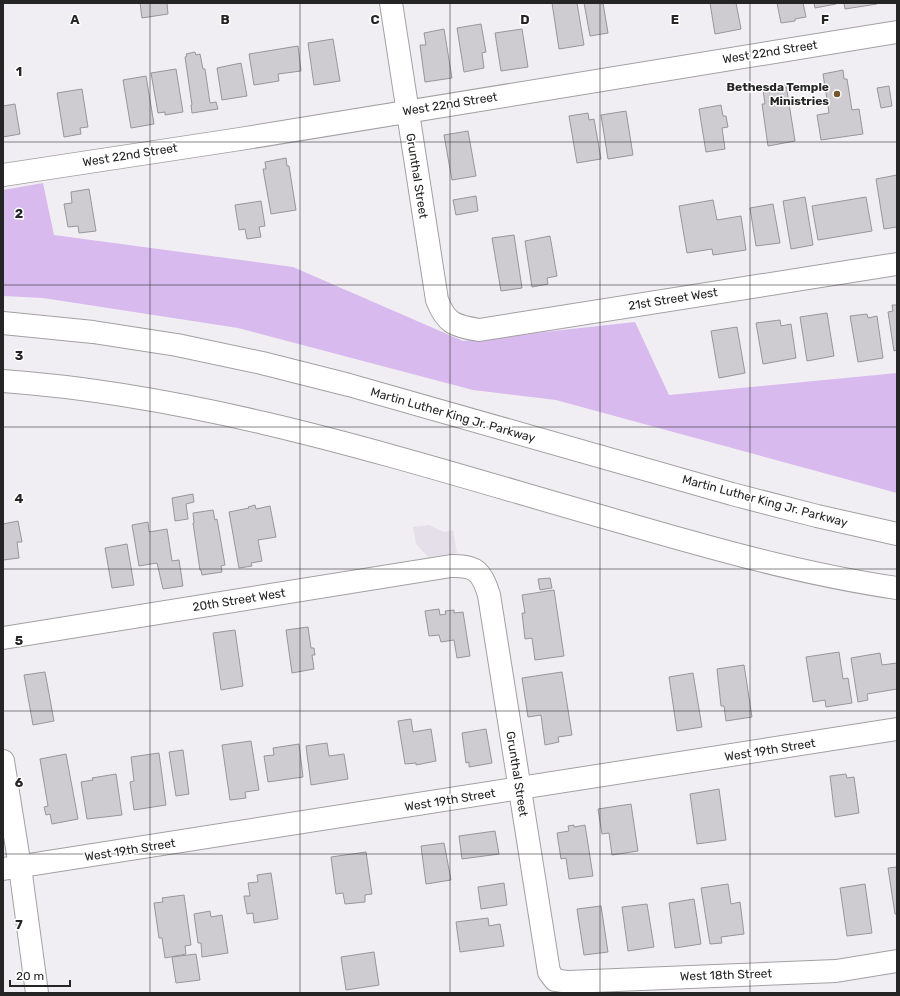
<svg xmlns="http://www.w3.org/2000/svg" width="900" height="996" font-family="Rubik,sans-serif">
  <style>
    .built { fill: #e5dfea }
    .green { fill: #d8baee }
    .building { fill: #ceccd0; stroke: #989699 }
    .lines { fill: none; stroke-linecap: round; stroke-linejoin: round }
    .minor-casing { stroke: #a3a0a4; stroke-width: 24 }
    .highway-casing { stroke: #a3a0a4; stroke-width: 24 }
    .minor { stroke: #fff; stroke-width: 22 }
    .highway { stroke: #fff; stroke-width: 22 }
    .grid { fill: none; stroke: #262526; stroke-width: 1; stroke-opacity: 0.55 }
    .poi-dot { fill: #73582a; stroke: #fff; stroke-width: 1.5 }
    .labels { text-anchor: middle; stroke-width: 3; stroke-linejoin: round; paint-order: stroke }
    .street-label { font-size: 12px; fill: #262526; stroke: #fff }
    .poi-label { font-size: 12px; font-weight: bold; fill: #262526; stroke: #fff; text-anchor: end }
    .grid-label { font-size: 13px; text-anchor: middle; font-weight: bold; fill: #262526; stroke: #fff; stroke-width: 3; stroke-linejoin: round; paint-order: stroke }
  </style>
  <rect width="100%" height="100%" fill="#f1eef3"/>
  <path class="built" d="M429,525L444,532L453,530L457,553L428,557L416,544L413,527Z"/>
  <path class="green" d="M43,183L54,235L293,267L463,341L635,322L669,395L897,373V493L556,400L473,390L238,328L43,298L3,296V190Z"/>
  <path class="building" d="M140,3H167L168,14L142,18Z
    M552,3H577L584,45L559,49Z
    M584,3H603L608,33L590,36Z
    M710,3H736L741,29L715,34Z
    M777,3H803L806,17L795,19V21L781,23Z
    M814,3H836V4L815,8Z
    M844,3H877V4L845,9Z
    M481,24L486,52L482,53L484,68L464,72L457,28Z
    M444,29L452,78L425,82L420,45H426L424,33Z
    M522,29L528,67L501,71L495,33Z
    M333,39L340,81L314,85L308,43Z
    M298,46L301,71L278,74L279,81L254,85L249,54Z
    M195,52L196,55L200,54L203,69H205L210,103L216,102L218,109L192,113L191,105H192L185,57L187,56L186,54Z
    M241,63L247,96L222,100L217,68Z
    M176,69L183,112L165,115V112L158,113L151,73Z
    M843,70L844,79H847L852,110L859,109L863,134L821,140L817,115L829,113L823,74Z
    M146,76L154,124L131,128L123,80Z
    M786,85L795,141L768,146L762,104H765L763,89Z
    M889,86L892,106L881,108L877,88Z
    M82,89L88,127L80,128L81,134L64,137L57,93Z
    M15,104L20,134L3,137V106Z
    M721,105L723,116H726L728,127L722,128L725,149L706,152L699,109Z
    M626,111L633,155L608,159L601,115Z
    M588,113L589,120L594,119L601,159L577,163L569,116Z
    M468,131L476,176L452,180L444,135Z
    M286,158L287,166H289L296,210L271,214L263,169H266L265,162Z
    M897,175V227L884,229L876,179Z
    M89,189L96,231L79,233L78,226L68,227L64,204L72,203L71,192Z
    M476,196L478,211L456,215L453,200Z
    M805,197L813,245L791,249L783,201Z
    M866,197L872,231L818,240L812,206Z
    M713,200L717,220L741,216L746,250L713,255L712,249L687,253L679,206Z
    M261,201L265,226L259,227L261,237L247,239L245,229L239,230L235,205Z
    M773,204L780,243L756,246L750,208Z
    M514,235L522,288L501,291L492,238Z
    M550,236L557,276L547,278L548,284L532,287L525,241Z
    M892,305H897V350L894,351L888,312L893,311Z
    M827,313L834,356L807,361L800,317Z
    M867,314L868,318L877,316L883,358L858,362L850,316Z
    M780,320L781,326L791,324L796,358L763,364L756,323Z
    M737,327L745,373L719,378L711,331Z
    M193,494L194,502L186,504L188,519L175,521L172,498Z
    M255,505L256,509L270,506L276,537L258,540L262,561L251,563L252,566L239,568L229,512L249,508L248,507Z
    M213,510L215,520L217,519L225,565L221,566L222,572L202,575L201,570H200L193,523H194L193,513Z
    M18,521L22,542H17L19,558L3,560V524Z
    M148,522L149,532L167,529L172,561L179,560L183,586L163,589L157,563L139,566L132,525Z
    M127,544L134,585L112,588L105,548Z
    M550,578L552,588L540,590L538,579Z
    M554,590L564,656L535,660L532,638L525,639L522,613H525L522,595Z
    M439,609L440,615L446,614L445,611L454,610V613L463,612L470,656L457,658L454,640L441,642L439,635L429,636L425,611Z
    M308,627L311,648H314L315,655H312L314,669L292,673L286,630Z
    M235,630L243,686L221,690L213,633Z
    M839,652L843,679L848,678L852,703L826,707L825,700L813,702L806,657Z
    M880,653L882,665L897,663V689L867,694L868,700L858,702L851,658Z
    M744,665L752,717L726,721L724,706H721L717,669Z
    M45,672L54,721L33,725L24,675Z
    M562,672L572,735L558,737L559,742L545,745L541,715L528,717L522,678Z
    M693,673L702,727L677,731L669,677Z
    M411,719L413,732L431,729L436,761L416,765V763L405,764L398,721Z
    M486,729L492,763L469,767V762L466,763L462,733Z
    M251,741L259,790L245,792L246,798L230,800L222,745Z
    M327,743L329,756L344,754L348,779L311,785L306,746Z
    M299,744L303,777L268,782L264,756L274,755L273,748Z
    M183,750L189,794L176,796L169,752Z
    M159,753L166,805L134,810L130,782L134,781L131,757Z
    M66,754L78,819L52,824L50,814L46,815L44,807L48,806L40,759Z
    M116,774L122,815L87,819L81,782L93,780L92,778Z
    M846,774L847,778L854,777L859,813L835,817L830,776Z
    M719,789L726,840L697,844L690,794Z
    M631,804L638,851L612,855L609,833L602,834L598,809Z
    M574,825V827L585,825L593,876L569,879L566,858L561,859L557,833L569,831L568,826Z
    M495,831L499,854L462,859L459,836Z
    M444,843L451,880L426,884L421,846Z
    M366,852L372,894L365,895V902L345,904L343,893L336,894L331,857Z
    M897,867V914H895L888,868Z
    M271,873L278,919L254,923L253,913L247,914L244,896H250L248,883L258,882L257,875Z
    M504,883L507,905L481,909L478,887Z
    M728,884L731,904L740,902L744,934L721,937L722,943L710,944L701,888Z
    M865,884L872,933L847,936L840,888Z
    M184,895L191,945L185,946L186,954L165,958L162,938H159L154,903L163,902L162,898Z
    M694,899L701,944L675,948L669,903Z
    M647,904L654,947L628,951L622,907Z
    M601,906L608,952L584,955L577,909Z
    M210,911L211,917L222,915L228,953L202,957L201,943H198L194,914Z
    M488,918L489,926L500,924L504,946L460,952L456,922Z
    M374,952L379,985L346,990L341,957Z
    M196,954L200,980L176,983L172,957Z"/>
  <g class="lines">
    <defs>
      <path id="minor" d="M391,3L437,300C446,323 454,326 479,330L897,264
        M3,175L240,139L897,32
        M3,638L451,566C476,565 482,572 489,595L549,972L555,980L568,982L836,971L897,961
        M3,761L20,867L37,993
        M3,869L897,729"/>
      <path id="highway" d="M3,323L93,332L177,345L262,363L349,385L732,494L817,516L897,534
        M3,381C213,396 413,463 614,520C707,547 801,574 897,588"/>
    </defs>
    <use href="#minor" class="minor-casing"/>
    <use href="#highway" class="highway-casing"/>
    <use href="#minor" class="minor"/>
    <use href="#highway" class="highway"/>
  </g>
  <path class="grid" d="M150,3V993M300,3V993M450,3V993M600,3V993M750,3V993M3,142H897M3,285H897M3,427H897M3,569H897M3,711H897M3,854H897"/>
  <circle class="poi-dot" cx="837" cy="94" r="4"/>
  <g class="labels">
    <g class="street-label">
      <text transform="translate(770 52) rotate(-9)" y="4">West 22nd Street</text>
      <text transform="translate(450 104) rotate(-9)" y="4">West 22nd Street</text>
      <text transform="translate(130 155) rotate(-9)" y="4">West 22nd Street</text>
      <text transform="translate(417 176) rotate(81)" y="4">Grunthal Street</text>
      <text transform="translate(673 299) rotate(-9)" y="4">21st Street West</text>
      <text transform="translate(453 415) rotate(16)" y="4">Martin Luther King Jr. Parkway</text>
      <text transform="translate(765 501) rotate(15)" y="4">Martin Luther King Jr. Parkway</text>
      <text transform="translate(239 600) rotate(-9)" y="4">20th Street West</text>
      <text transform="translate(770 750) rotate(-9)" y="4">West 19th Street</text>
      <text transform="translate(517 774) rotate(81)" y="4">Grunthal Street</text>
      <text transform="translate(450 800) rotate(-9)" y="4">West 19th Street</text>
      <text transform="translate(130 850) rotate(-9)" y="4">West 19th Street</text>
      <text transform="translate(726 975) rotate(-2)" y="4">West 18th Street</text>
    </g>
    <g class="poi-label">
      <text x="829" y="91">Bethesda Temple<tspan x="829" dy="14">Ministries</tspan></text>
    </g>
  </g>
  <g class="grid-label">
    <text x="75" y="24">A</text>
    <text x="225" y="24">B</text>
    <text x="375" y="24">C</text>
    <text x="525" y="24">D</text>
    <text x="675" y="24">E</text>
    <text x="825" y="24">F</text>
    <text x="19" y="76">1</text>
    <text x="19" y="218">2</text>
    <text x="19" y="360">3</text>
    <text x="19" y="503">4</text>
    <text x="19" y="645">5</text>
    <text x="19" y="787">6</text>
    <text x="19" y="929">7</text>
  </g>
  <rect width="900" height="996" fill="none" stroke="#262526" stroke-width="8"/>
  <path d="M10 980v6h60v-6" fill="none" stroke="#262526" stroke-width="2"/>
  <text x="16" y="980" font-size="12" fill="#262526" stroke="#ffffff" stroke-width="3" paint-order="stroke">20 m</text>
</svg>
